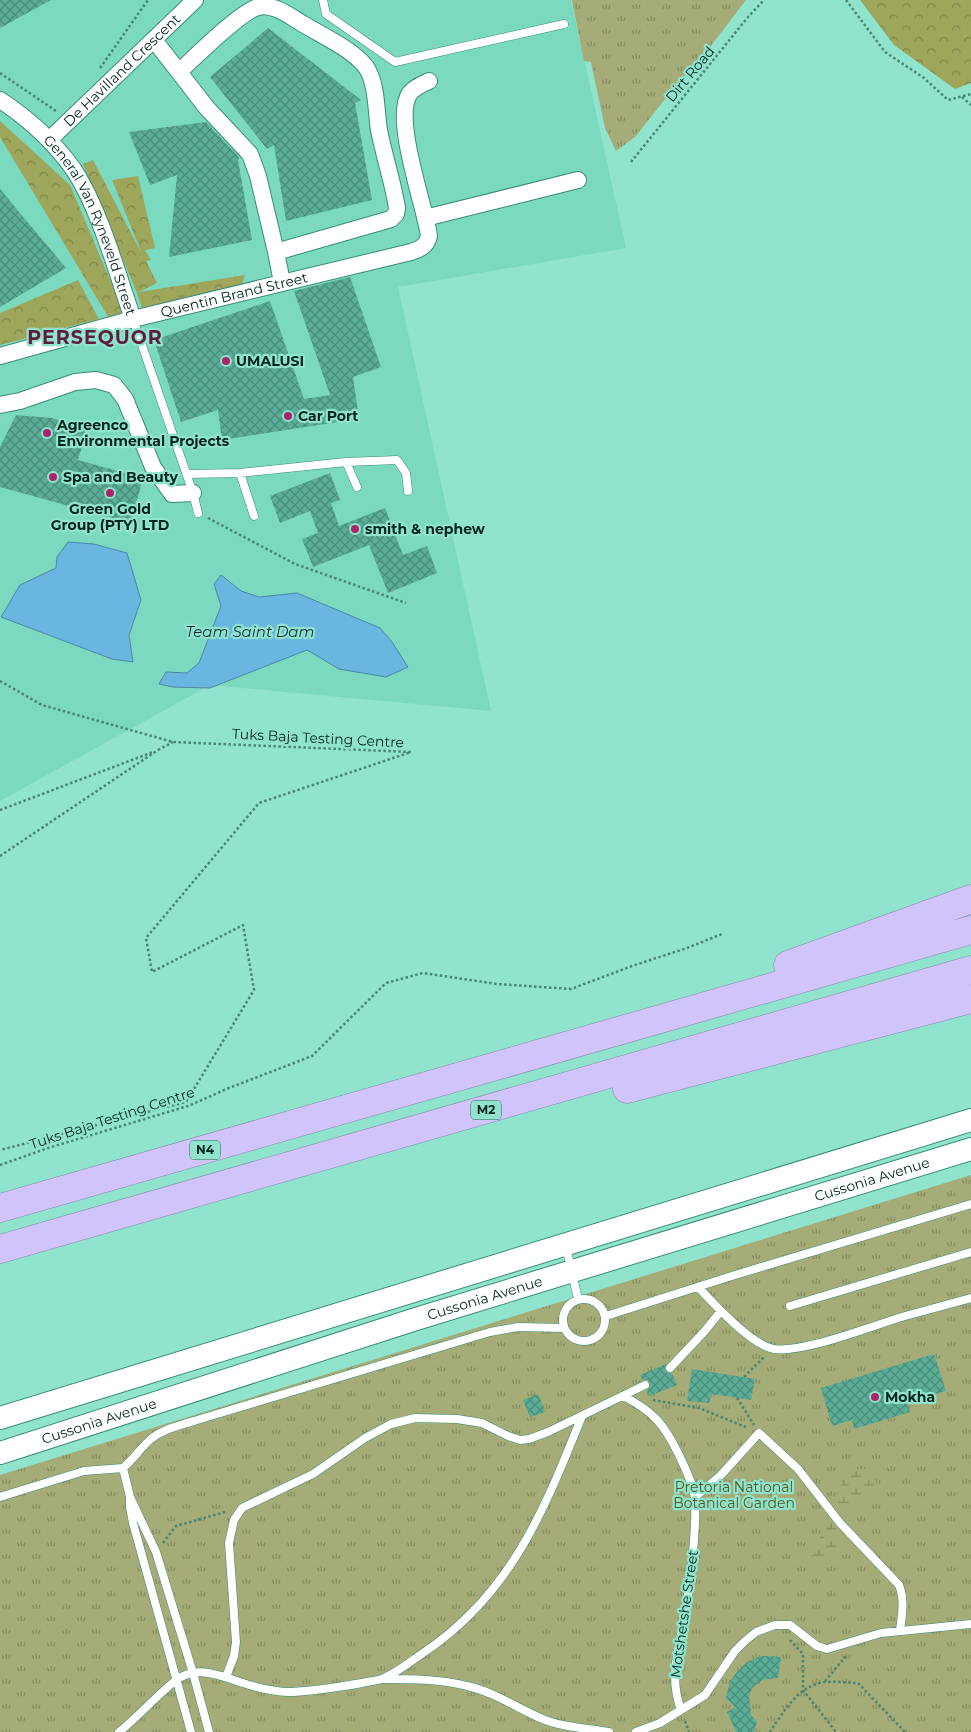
<svg xmlns="http://www.w3.org/2000/svg" width="971" height="1732" font-family="Montserrat,sans-serif">
  <style>
    .built { fill: #7bd9c0 }
    .grass { fill: url(#grass-tufts) }
    .forest { fill: url(#forest-crowns) }
    .wetland { fill: url(#wetland-marsh) }
    .water { fill: #69b6e1; stroke: #4a8aa6 }
    .building { fill: url(#building-cross-hatch) }
    .lines { fill: none; stroke-linecap: round; stroke-linejoin: round }
    .service-casing { stroke: #398d78; stroke-width: 9 }
    .minor-casing { stroke: #398d78; stroke-width: 18 }
    .secondary-casing { stroke: #398d78; stroke-width: 24 }
    .motorway-casing { stroke: #888cad; stroke-width: 29 }
    .path { stroke: #498575; stroke-width: 2.5; stroke-dasharray: 2.5 2.5; stroke-linecap: butt }
    .service { stroke: #fff; stroke-width: 8 }
    .minor { stroke: #fff; stroke-width: 16 }
    .secondary { stroke: #fff; stroke-width: 22 }
    .motorway { stroke: #d0c4fa; stroke-width: 28 }
    .poi-dot { fill: #ab246a; stroke: #90e3cc; stroke-width: 2 }
    .labels { text-anchor: middle; stroke-width: 4.5; stroke-linejoin: round; paint-order: stroke }
    .shield { fill: #90e3cc; stroke: #2c5e52; stroke-width: 1 }
    .shield-label { font-size: 12px; font-weight: bold; fill: #01251d }
    .street-label { font-size: 14px; fill: #01251d; stroke: #90e3cc }
    .poi-label { font-size: 14px; font-weight: bold; fill: #01251d; stroke: #90e3cc; text-anchor: start }
    .park-label { font-size: 14px; fill: #545923; stroke: #90e3cc }
    .water-label { font-size: 15px; font-style: italic; fill: #0a2e3f; stroke: #90e3cc }
    .district-label { font-size: 19px; font-weight: bold; letter-spacing: 1px; fill: #5d1d3b; stroke: #90e3cc }
  </style>
  <defs>
    <pattern id="grass-tufts" width="24" height="20" patternUnits="userSpaceOnUse" patternTransform="scale(1.25)"><rect width="24" height="20" fill="#a5ac77"/><path d="M3 7l-1-3M5 7V3M7 7l1-3M15 17l-1-3M17 17v-4M19 17l1-3" fill="none" stroke="#848c61"/></pattern>
    <pattern id="forest-crowns" width="20" height="18" patternUnits="userSpaceOnUse" patternTransform="scale(1.25)"><rect width="20" height="18" fill="#9ea65c"/><path d="M2 6a3 3 0 1 1 6 0M12 15a3 3 0 1 1 6 0" fill="none" stroke="#7e874b"/></pattern>
    <pattern id="wetland-marsh" width="20" height="14" patternUnits="userSpaceOnUse" patternTransform="scale(1.25)"><rect width="20" height="14" fill="#a5ac77"/><path d="M1 5h8M5 5V1M11 12h8M15 12V8" fill="none" stroke="#848c61"/></pattern>
    <pattern id="building-cross-hatch" width="8" height="8" patternUnits="userSpaceOnUse" patternTransform="scale(1.25)"><rect width="8" height="8" fill="#5bad97"/><path d="M0 0l8 8M0 8l8-8" fill="none" stroke="#498d7b"/></pattern>
  </defs>
  <rect width="100%" height="100%" fill="#90e3cc"/>
  <path class="built" d="M0,0H571L626,248L398,287L491,711L210,685L0,801Z"/>
  <path class="grass" d="M572,0H746L700,60L677,84L635,137L616,151L605,128L591,62L584,61Z
    M971,1175V1732H0V1475Z"/>
  <path class="forest" d="M860,0H971V83L955,89L894,45Z
    M0,121L70,185L124,313L110,320L0,137Z
    M93,160L142,254L112,180L138,176L155,248L145,250L151,260L146,261L157,283L139,292L245,275L241,287L142,308L137,293L83,164Z
    M78,280L99,319L0,345V313Z"/>
  <path class="wetland" d="M856,1469H874L877,1488L842,1514L837,1528L841,1547L823,1568L811,1562L844,1477Z"/>
  <path class="water" d="M68,542L94,544L127,553L141,600L129,635L133,662L112,659L1,617L20,585L56,568L57,557Z
    M221,575L241,591L259,597L297,593L380,628L392,642L408,667L386,677L339,669L307,650L210,688L173,687L159,684L166,672L187,673L199,663L221,606L214,584Z"/>
  <path class="building" d="M0,0H51L0,28Z
    M268,28L361,100L355,103L372,200L286,221L274,145L267,149L210,77Z
    M206,122L239,157V159L238,160L252,240L169,257L177,175L150,185L129,132Z
    M0,189L66,268L0,307Z
    M350,277L381,367L353,377L358,412L357,419L222,440L218,410L181,422L154,340L270,301L304,399L330,395L294,291Z
    M16,415L52,418L87,428L78,460L143,478L131,523L0,487V447Z
    M330,473L340,500L331,503L339,526L385,508L403,555L427,546L437,573L388,593L369,545L313,567L302,539L318,533L310,511L280,523L270,496Z
    M934,1354L946,1391L907,1402L910,1412L854,1429L852,1420L832,1426L821,1388Z
    M666,1364L665,1370L668,1373H672L677,1385L649,1396L647,1390L650,1388V1383L648,1380H642L640,1375Z
    M692,1369L755,1379L751,1400L712,1394L709,1403L687,1401Z
    M538,1394L545,1412L530,1417L523,1400Z
    M761,1656H772L781,1657L778,1678L762,1680L752,1688L749,1696L751,1715L757,1722L754,1732H736L727,1712L735,1707L726,1698L730,1681L737,1672L747,1662Z"/>
  <g class="lines">
    <defs>
      <path id="service" d="M323,0L326,14L395,62L564,24
        M133,319L193,493L198,513
        M346,462L357,487
        M240,473L254,516
        M187,474L240,473L346,462L397,460L406,473L408,491
        M566,1247L578,1299
        M698,1287C714,1304 748,1341 770,1348C794,1357 877,1324 905,1316C927,1310 949,1304 971,1298
        M563 1320a21 21 0 1 1 42 0a21 21 0 1 1-42 0Z
        M790,1306L971,1252
        M606,1316L735,1275L971,1204
        M670,1368L703,1333L721,1311
        M623,1396C653,1411 664,1424 679,1455C685,1468 693,1483 695,1498C696,1512 695,1526 694,1540C692,1567 689,1594 684,1620C678,1653 669,1677 681,1710
        M0,1497L84,1471L123,1468
        M130,1497V1507L133,1523L191,1732
        M695,1497L721,1475L759,1433L798,1469L840,1523L899,1585C905,1600 902,1615 900,1630
        M226,1677L234,1656L236,1642L229,1543L234,1520L242,1508L313,1474L365,1438L391,1424L415,1418L457,1419L482,1423L508,1436L520,1440L529,1439L548,1432L645,1385
        M383,1679C412,1679 440,1679 467,1686C495,1692 518,1709 545,1720C565,1728 587,1728 609,1732
        M119,1732C139,1716 155,1697 175,1681C196,1664 221,1676 243,1683C258,1688 275,1692 291,1692C315,1691 339,1687 362,1683C369,1681 378,1681 384,1678C398,1672 410,1662 423,1653C511,1594 544,1511 582,1416
        M209,1732L193,1673L156,1552L130,1497L123,1468C134,1459 141,1447 151,1439C166,1427 189,1423 207,1417L490,1332L518,1327L564,1328
        M636,1732L660,1723L705,1695L735,1651L745,1641L756,1632L775,1625H790L817,1646L827,1649L881,1633L971,1624"/>
      <g id="minor">
        <path d="M154,40L179,72"/>
        <path id="s1" d="M0,100C29,119 54,142 74,170C100,210 117,273 133,319"/>
        <path id="s2" d="M49,140L195,0"/>
        <path d="M425,218L578,180"/>
        <path d="M276,252L258,176L250,154L206,107L179,72C195,57 240,12 258,7C274,3 291,17 303,24C323,36 352,49 366,67C377,83 376,111 379,130C384,156 393,182 397,208L396,214L391,219L276,252L282,282"/>
        <path id="s3" d="M0,356L133,319L411,252C420,249 427,246 429,236C425,206 392,117 410,93C415,87 422,84 429,81"/>
        <path d="M0,405L20,401L75,382L96,380L114,385L125,399L153,467L172,494L193,493"/>
      </g>
      <g id="secondary">
        <path d="M0,1418L971,1120"/>
        <path id="s4" d="M0,1453L416,1319L971,1149"/>
      </g>
      <path id="motorway" d="M788,965L971,899
        M627,1089L971,999
        M0,1208L971,930
        M0,1249L971,970"/>
    </defs>
    <use href="#service" class="service-casing"/>
    <use href="#minor" class="minor-casing"/>
    <use href="#secondary" class="secondary-casing"/>
    <use href="#motorway" class="motorway-casing"/>
    <path class="path" d="M846,0L885,52L924,78L948,100L971,94
      M100,68L148,0
      M0,73L56,111
      M962,97L971,105
      M631,162L748,17L764,0
      M208,518L295,564L406,603
      M0,681L42,705L173,742L411,752L259,803L146,938L152,972L243,925L254,990L186,1102L0,1150
      M158,750L173,742
      M0,810L153,752
      M0,856L158,750
      M0,1165L48,1148L188,1106L229,1088L312,1056L386,983L423,973L497,984L571,989L632,966L687,948L722,934
      M744,1377L764,1357
      M737,1398L754,1425
      M653,1400L699,1408L748,1428
      M163,1543L176,1526L225,1512
      M790,1640L803,1654V1690L836,1732
      M825,1681L847,1655
      M685,1721L689,1732
      M770,1732C783,1712 800,1683 827,1682C837,1681 848,1683 858,1683L905,1732"/>
    <use href="#service" class="service"/>
    <use href="#minor" class="minor"/>
    <use href="#secondary" class="secondary"/>
    <use href="#motorway" class="motorway"/>
  </g>
  <g class="poi-dot">
    <circle cx="226" cy="361" r="5"/>
    <circle cx="288" cy="416" r="5"/>
    <circle cx="47" cy="433" r="5"/>
    <circle cx="53" cy="477" r="5"/>
    <circle cx="110" cy="493" r="5"/>
    <circle cx="355" cy="529" r="5"/>
    <circle cx="875" cy="1397" r="5"/>
  </g>
  <g class="labels">
    <g class="shield">
      <rect x="471" y="1100.5" width="30" height="19" rx="4"/>
      <rect x="190" y="1140.5" width="30" height="19" rx="4"/>
    </g>
    <g class="shield-label">
      <text x="486" y="1114">M2</text>
      <text x="205" y="1154">N4</text>
    </g>
    <g class="street-label">
      <text dy="5" stroke="none"><textPath href="#s2" startOffset="101">De Havilland Crescent</textPath></text>
      <text transform="translate(690 74) rotate(-50)" y="5">Dirt Road</text>
      <text dy="5" stroke="none"><textPath href="#s1" startOffset="159">General Van Ryneveld Street</textPath></text>
      <text dy="5" stroke="none"><textPath href="#s3" startOffset="242">Quentin Brand Street</textPath></text>
      <text transform="translate(318 738) rotate(3)" y="5">Tuks Baja Testing Centre</text>
      <text transform="translate(112 1118) rotate(-18)" y="5">Tuks Baja Testing Centre</text>
      <text dy="5" stroke="none"><textPath href="#s4" startOffset="914">Cussonia Avenue</textPath></text>
      <text dy="5" stroke="none"><textPath href="#s4" startOffset="509">Cussonia Avenue</textPath></text>
      <text dy="5" stroke="none"><textPath href="#s4" startOffset="104">Cussonia Avenue</textPath></text>
      <text transform="translate(684 1614) rotate(-82)" y="5">Motshetshe Street</text>
    </g>
    <g class="poi-label">
      <text x="236" y="366">UMALUSI</text>
      <text x="298" y="421">Car Port</text>
      <text x="57" y="430">Agreenco<tspan x="57" dy="16">Environmental Projects</tspan></text>
      <text x="63" y="482">Spa and Beauty</text>
      <text x="110" y="514" text-anchor="middle">Green Gold<tspan x="110" dy="16">Group (PTY) LTD</tspan></text>
      <text x="365" y="534">smith &amp; nephew</text>
      <text x="885" y="1402">Mokha</text>
    </g>
    <g class="park-label">
      <text x="734" y="1492">Pretoria National<tspan x="734" dy="16">Botanical Garden</tspan></text>
    </g>
    <g class="water-label">
      <text x="250" y="637">Team Saint Dam</text>
    </g>
    <g class="district-label">
      <text x="95" y="344">PERSEQUOR</text>
    </g>
  </g>
</svg>
